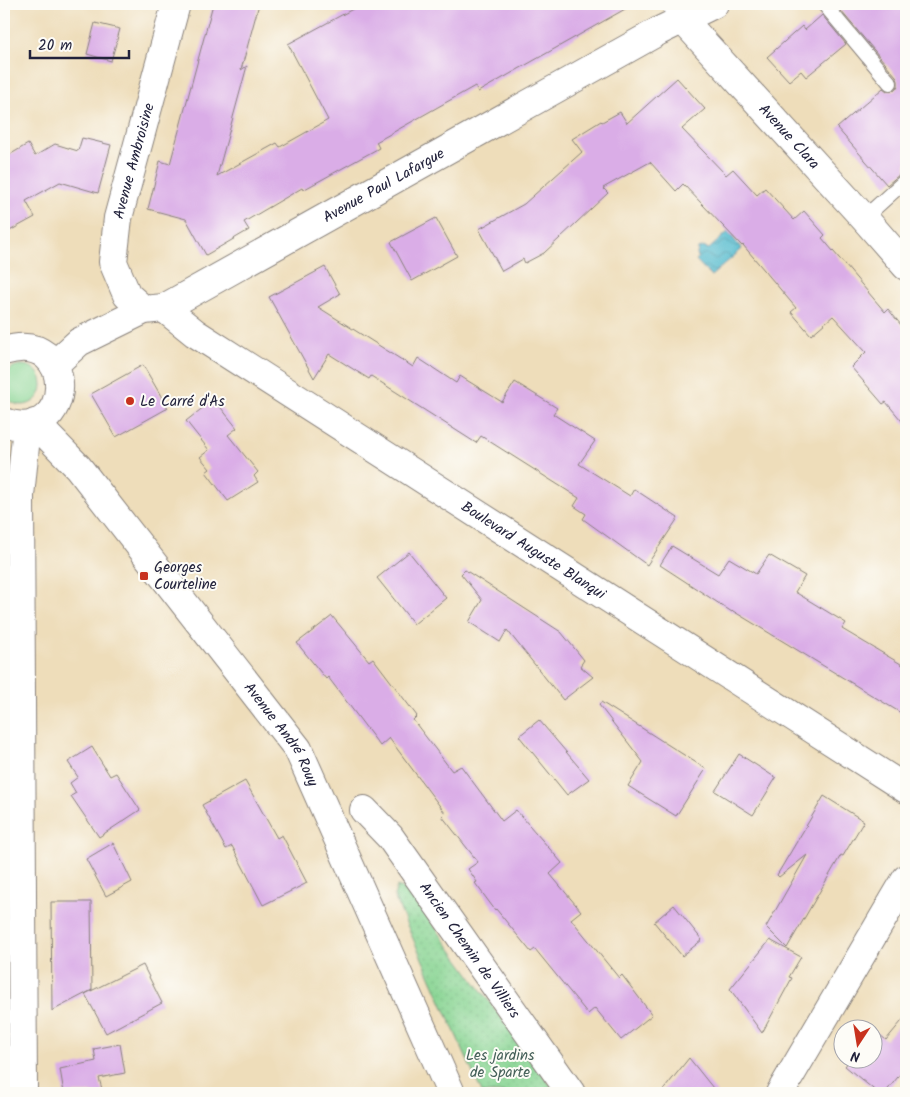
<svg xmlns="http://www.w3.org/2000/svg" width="910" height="1097" font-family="Kalam,sans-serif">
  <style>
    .green { fill: #87d492; stroke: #547b66 }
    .park { fill: url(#park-dots); stroke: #547b66 }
    .water { fill: url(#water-waves); stroke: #396e84 }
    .building { fill: #daade7 }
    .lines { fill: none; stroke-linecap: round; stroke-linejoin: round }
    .service-casing { stroke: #88807a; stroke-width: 16 }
    .minor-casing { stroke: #88807a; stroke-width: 30 }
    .tertiary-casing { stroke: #88807a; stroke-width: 30 }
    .secondary-casing { stroke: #88807a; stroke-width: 30 }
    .service { stroke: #fff; stroke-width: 14 }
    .minor { stroke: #fff; stroke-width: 28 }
    .tertiary { stroke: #fff; stroke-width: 28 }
    .secondary { stroke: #fff; stroke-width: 28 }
    .poi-dot { fill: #c8321e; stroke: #fdfcf7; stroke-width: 2 }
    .labels { text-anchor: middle; stroke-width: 4; stroke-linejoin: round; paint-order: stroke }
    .street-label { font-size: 15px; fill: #22223b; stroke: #fdfcf7 }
    .poi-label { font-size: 15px; fill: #22223b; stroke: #fdfcf7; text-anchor: start }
    .park-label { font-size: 15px; fill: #456059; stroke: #fdfcf7 }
  </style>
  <defs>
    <pattern id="park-dots" width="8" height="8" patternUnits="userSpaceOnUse" patternTransform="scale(1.25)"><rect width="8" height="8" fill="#87d492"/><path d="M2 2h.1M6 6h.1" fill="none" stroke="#74b67f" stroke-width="1.8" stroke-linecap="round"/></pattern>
    <pattern id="water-waves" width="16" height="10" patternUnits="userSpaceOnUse" patternTransform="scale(1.25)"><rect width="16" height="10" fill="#50b9cd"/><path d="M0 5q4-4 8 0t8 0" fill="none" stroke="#4296a8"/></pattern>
  </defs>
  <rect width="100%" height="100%" fill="#fdfcf7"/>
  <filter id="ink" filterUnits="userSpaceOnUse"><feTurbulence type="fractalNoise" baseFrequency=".02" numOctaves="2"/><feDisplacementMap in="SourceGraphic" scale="10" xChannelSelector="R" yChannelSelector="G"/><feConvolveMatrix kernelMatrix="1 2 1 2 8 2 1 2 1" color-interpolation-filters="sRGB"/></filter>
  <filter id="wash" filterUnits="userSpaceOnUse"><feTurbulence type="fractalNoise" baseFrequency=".0096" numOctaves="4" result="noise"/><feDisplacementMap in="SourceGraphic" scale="20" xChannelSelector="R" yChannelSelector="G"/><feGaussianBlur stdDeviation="1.12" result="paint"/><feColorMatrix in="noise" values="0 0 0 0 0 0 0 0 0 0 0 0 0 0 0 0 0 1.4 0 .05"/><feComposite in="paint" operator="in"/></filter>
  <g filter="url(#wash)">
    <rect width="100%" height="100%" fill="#eeddba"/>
    <path class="green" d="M2 385a20 20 0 1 1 40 0a20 20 0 1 1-40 0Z"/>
    <path class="park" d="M397,886L408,890L556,1093H482L394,896Z"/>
    <path class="water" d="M728,232L742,249L711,276L696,260L698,258L697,254L698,249L702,247L709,249Z"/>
    <g id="blocks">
      <path class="building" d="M213,4H259L241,70L247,66L217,176L277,143L280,147L328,120L288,44L362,4H634L478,92L475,86L376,142L379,148L303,190L302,188L244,222L249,230L206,255L186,219L148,209L160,161L170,164Z
        M835,4H906V171L900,174L887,185L837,128L883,88L887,91L895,90L898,86V81L896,76Z
        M822,15L846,44L806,77L801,71L789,81L767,57L802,26L805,30Z
        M95,23L120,29L111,61L87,54Z
        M677,78L705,109L682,129L726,175L733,169L757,195L765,188L794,220L804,211L825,235L822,238L885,312L888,309L906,331V426L886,402L883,404L851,367L866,352L833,316L811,335L791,312L796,308L743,245L742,246L683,184L676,191L650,162L603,188L608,193L544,253L525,263L523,259L502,271L479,229L524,204L582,152L572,139L601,121L602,122L620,112L627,123Z
        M82,138L111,145L98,193L60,182L26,201L35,217L4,234V158L28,144L35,156L55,144L78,151Z
        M436,218L457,256L412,281L391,242Z
        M325,267L340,294L318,307L413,367L418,358L456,383L460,376L502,402L515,382L557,408L553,414L595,441L579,464L630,496L634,489L678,518L647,565L583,519L586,514L574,506L579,498L481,436L476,443L371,376L369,379L329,354L314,378L269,297Z
        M143,365L168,408L116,437L91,394Z
        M214,399L237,428L228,435L258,472L254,476L258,482L228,501L206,472L210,469L200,457L209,450L186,421Z
        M672,546L718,574L729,558L756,574L769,555L805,576L795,592L846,623L842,629L906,667V716L733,611L732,612L660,565Z
        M409,552L446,598L414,624L377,578Z
        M465,570L561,632L584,660L580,666L593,677L563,700L507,630L500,642L469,622L482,600L461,574Z
        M332,616L369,661L373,658L417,716L413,720L452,771L461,766L502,821L516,810L562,863L550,874L581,911L571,919L619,978L622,975L652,1015L621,1040L595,1008L588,1014L535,949L531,952L496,909L495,910L475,883L477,882L468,869L478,862L442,816L445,813L389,738L380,746L328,677L326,679L297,643Z
        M601,702L706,769L676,816L628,786L643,762L599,705Z
        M539,720L589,779L567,795L519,736Z
        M92,747L110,776L116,773L140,810L99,837L71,796L76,793L70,783L78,777L68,762Z
        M739,754L776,778L753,815L715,791Z
        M245,781L277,838L282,835L307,883L263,905L232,846L226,849L202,805Z
        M824,796L864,821L843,856L841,855L787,948L766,927L807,855L779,877L777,875Z
        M113,843L132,882L106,896L86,859Z
        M51,902H91L92,990L52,1011Z
        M674,905L702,940L682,956L654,922Z
        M770,940L801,957L789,977L792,978L762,1033L730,989Z
        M143,965L162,1003L106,1033L85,994Z
        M906,1016V1067L885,1093H878L845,1066L850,1060H872V1032L874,1030L886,1040Z
        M120,1044L125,1073L99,1078L103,1093H64L60,1069L96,1061L94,1049Z
        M689,1058L717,1093H661Z"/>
    </g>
  </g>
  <g filter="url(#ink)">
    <use href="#blocks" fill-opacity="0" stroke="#88807a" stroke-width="1"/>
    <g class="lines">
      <defs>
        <path id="service" d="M824,4L890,83
          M864,218L906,180"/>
        <g id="minor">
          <path id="s1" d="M676,4L683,20L864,218L906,266"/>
          <path id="s2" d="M164,308L195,333L906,789"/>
          <path id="s3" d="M144,310L127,295L113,262L118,218L176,4"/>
          <path d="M23,1093L20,496L27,426"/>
          <path d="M780,1093L906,879"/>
        </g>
        <g id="tertiary">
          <path id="s4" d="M54,365L79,342L144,310L164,308L659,31L714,4"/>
          <path id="s5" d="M364,810L390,837L571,1093"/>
        </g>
        <g id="secondary">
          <path d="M4,351C80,327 75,448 4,422"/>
          <path id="s6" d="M35,423L78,467L298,749L451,1093"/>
        </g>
      </defs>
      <use href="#service" class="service-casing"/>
      <use href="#minor" class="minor-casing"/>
      <use href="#tertiary" class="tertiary-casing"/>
      <use href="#secondary" class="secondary-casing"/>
      <use href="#service" class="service"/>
      <use href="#minor" class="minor"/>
      <use href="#tertiary" class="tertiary"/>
      <use href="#secondary" class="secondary"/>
    </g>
  </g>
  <g class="poi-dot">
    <circle cx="130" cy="401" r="5"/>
    <rect x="139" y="571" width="10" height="10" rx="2.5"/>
  </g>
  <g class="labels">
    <g class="street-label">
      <text dy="5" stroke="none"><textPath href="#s1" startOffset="175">Avenue Clara</textPath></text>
      <text dy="5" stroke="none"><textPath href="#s3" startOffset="162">Avenue Ambroisine</textPath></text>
      <text dy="5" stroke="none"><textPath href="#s4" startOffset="378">Avenue Paul Lafargue</textPath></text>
      <text dy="5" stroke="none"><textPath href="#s2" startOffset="442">Boulevard Auguste Blanqui</textPath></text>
      <text dy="5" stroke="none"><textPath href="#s6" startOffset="398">Avenue André Rouy</textPath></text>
      <text dy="5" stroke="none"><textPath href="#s5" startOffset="176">Ancien Chemin de Villiers</textPath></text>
    </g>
    <g class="poi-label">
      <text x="140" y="406">Le Carré d'As</text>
      <text x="154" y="572">Georges<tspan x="154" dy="17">Courteline</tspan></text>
    </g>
    <g class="park-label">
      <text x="500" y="1060">Les jardins<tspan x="500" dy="17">de Sparte</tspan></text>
    </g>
  </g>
  <rect width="910" height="1097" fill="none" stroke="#fdfcf7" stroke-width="20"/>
  <g transform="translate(858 1044) rotate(192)"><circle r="24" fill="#fdfcf7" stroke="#a5a5ac"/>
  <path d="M0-4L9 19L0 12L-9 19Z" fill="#c8321e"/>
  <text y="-8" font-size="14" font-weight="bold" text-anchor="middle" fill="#22223b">N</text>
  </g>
  <path d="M30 50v8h99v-8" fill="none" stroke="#22223b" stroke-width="2.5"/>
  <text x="38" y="50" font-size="15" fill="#22223b" stroke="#fdfcf7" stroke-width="4" paint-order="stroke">20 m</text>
</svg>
